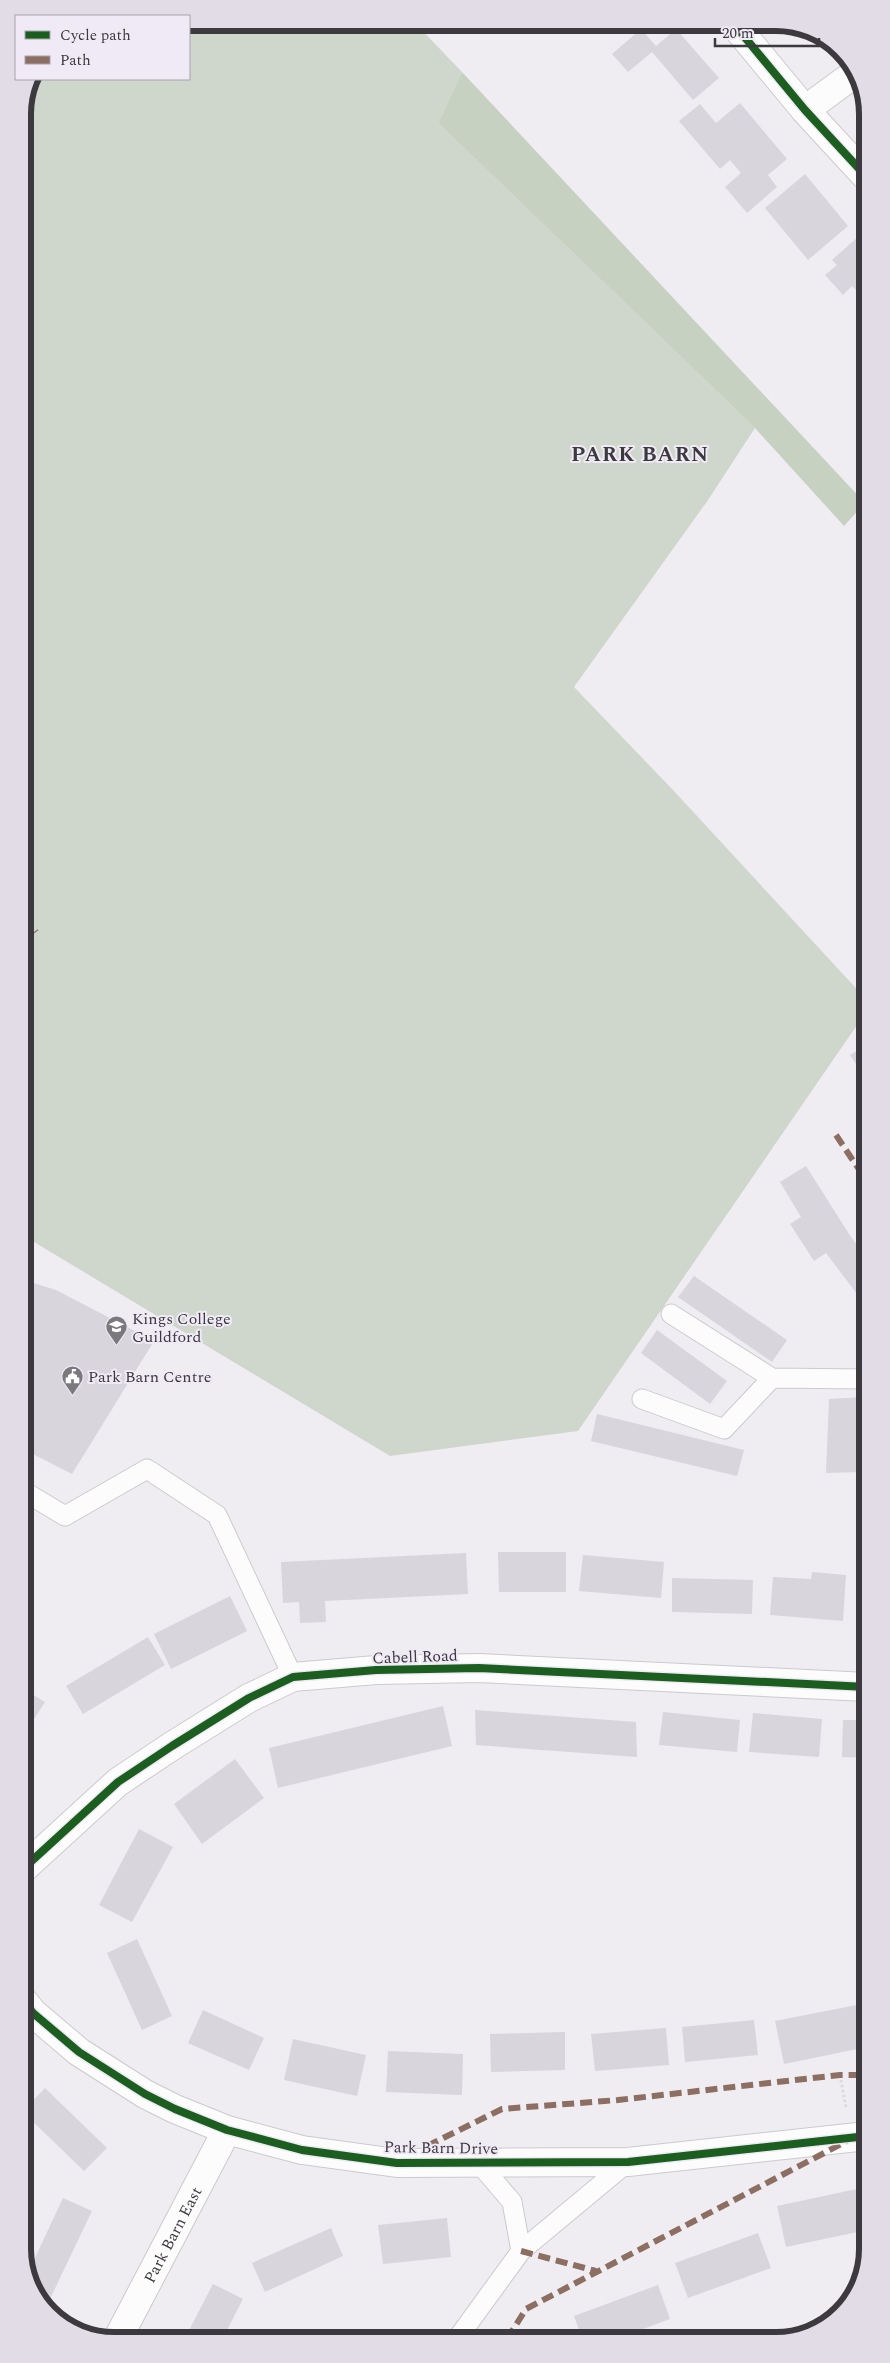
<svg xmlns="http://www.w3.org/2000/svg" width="890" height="2363" font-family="Spectral,serif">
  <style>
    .green { fill: #cfd6cc }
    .forest { fill: #c7d1c2 }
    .building { fill: #d8d5dd }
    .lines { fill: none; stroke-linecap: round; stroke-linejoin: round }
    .lane-casing { stroke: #cbcacd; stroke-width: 21 }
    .street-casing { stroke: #cbcacd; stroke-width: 30 }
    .secondary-casing { stroke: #cbcacd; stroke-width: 30 }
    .path { stroke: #dad9db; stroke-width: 3; stroke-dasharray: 2.5 2.5; stroke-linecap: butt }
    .lane { stroke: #fdfcfd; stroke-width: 19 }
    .street { stroke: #fdfcfd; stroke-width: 28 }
    .secondary { stroke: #fdfcfd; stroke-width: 28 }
    .quiet { stroke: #8d6e63; stroke-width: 6; stroke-dasharray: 12 6; stroke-linecap: butt }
    .cycleway-casing { stroke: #efeaf5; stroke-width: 11 }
    .cycleway { stroke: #1b5e20; stroke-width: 8 }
    .labels { text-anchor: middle; stroke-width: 4; stroke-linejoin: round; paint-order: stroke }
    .poi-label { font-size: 16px; fill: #3d3a3f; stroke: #efeaf5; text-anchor: start }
    .street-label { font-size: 16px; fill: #3d3a3f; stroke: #efeaf5 }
    .district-label { font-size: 21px; font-weight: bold; letter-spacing: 1px; fill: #3d3a3f; stroke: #efeaf5 }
    .rim { fill: none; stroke: #3d3a3f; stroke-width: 6 }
  </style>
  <rect width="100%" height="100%" fill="#efedf2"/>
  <path class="green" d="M189,23H415L462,72L438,123L755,428L708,500L574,687L673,790L866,999V1012L578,1431L390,1456L24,1236L23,108L36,79H189Z"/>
  <path class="forest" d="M462,72L865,503L844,526L755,428L438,123Z"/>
  <path class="building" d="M604,23H620L610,30Z
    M641,29L656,46L676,29L719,78L693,100L652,52L628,72L612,54Z
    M740,103L787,159L768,175L777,187L747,213L725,187L741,173L730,160L720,169L679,121L700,104L716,123Z
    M805,174L848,226L808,260L765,208Z
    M860,235L865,239V300L852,286L843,295L825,275L837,265L832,260Z
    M866,1045V1079L850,1055Z
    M806,1166L851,1237L866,1257V1306L826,1253L814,1261L790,1224L801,1217L780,1182Z
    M694,1276L787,1340L772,1362L678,1297Z
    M24,1280L56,1290L154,1341L72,1474L25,1450Z
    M657,1330L727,1381L710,1404L641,1353Z
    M864,1397L862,1472L826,1473L829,1399Z
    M597,1414L744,1450L737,1476L591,1441Z
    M498,1552H566V1592H499Z
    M466,1553L468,1594L325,1601L326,1622L300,1623L299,1602L283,1603L281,1562Z
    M583,1555L664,1562L661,1598L579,1591Z
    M812,1572L846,1575L843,1621L770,1615L773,1577L811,1579Z
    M672,1578L753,1580L752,1614L672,1612Z
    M230,1596L247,1631L171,1669L154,1634Z
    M148,1637L165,1665L83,1714L66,1686Z
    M25,1690L45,1702L25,1733Z
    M443,1706L452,1746L278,1788L269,1748Z
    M475,1710L636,1722L637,1757L476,1745Z
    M663,1712L740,1720L737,1752L659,1745Z
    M753,1713L822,1719L819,1757L749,1752Z
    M843,1720H867V1758L842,1757Z
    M235,1759L264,1798L202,1844L174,1804Z
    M139,1829L173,1847L132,1922L99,1905Z
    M137,1939L172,2016L142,2030L107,1953Z
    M867,2003V2019L863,2021L867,2047L784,2064L775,2021Z
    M203,2010L264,2038L249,2070L188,2043Z
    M754,2020L758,2055L685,2062L682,2027Z
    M666,2028L669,2065L595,2071L591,2034Z
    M565,2032V2070L491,2072L490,2034Z
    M293,2039L366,2055L357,2096L284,2080Z
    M388,2051L463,2054L462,2095L386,2092Z
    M45,2088L107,2148L84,2171L25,2114V2109Z
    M866,2187L867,2230L786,2247L777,2206Z
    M63,2198L92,2211L49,2301L40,2296L27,2275Z
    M447,2218L451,2257L383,2264L378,2225Z
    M331,2228L343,2256L265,2292L252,2263Z
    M758,2233L771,2268L688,2298L675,2263Z
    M213,2284L243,2299L222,2340H184Z
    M658,2285L670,2319L619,2338H582L574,2316Z"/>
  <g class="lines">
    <defs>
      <path id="lane" d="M671,1314L772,1378
        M642,1399L724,1429L772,1378L866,1379
        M25,1492L65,1516L147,1469L217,1515L293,1677
        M478,2162L512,2202L521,2251
        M457,2339L521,2251L628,2162"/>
      <g id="street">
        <path d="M733,23L805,110L864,174"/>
        <path d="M805,110L854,74"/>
        <path d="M25,1867L118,1782L172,1746L249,1698L293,1677L376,1670L479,1668L867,1687"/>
        <path id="s1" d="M117,2340L227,2130"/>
      </g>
      <path id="secondary" d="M25,2003L33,2013L79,2052L145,2094L175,2109L227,2130L302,2150L397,2163L628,2162L867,2136"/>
    </defs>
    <use href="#lane" class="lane-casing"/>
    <use href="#street" class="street-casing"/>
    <use href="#secondary" class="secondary-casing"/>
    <path class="path" d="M25,1963L30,1971
      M840,2075L846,2107"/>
    <use href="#lane" class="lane"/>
    <use href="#street" class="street"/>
    <use href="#secondary" class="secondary"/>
    <path class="quiet" d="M24,917L36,932
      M836,1135L866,1180
      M427,2146L502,2109L618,2100L840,2075H867
      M521,2251L596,2271
      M507,2339L526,2309L847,2141"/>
    <defs>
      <path id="cycleway" d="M733,23L805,110L864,174
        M25,1867L118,1782L172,1746L249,1698L293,1677L376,1670L479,1668L867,1687
        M25,2003L33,2013L79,2052L145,2094L175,2109L227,2130L302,2150L397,2163L628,2162L867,2136"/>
    </defs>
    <use href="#cycleway" class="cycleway-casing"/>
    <use href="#cycleway" class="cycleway"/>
  </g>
  <defs>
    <symbol id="school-pin" viewBox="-11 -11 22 30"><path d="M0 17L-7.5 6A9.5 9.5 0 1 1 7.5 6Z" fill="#7b797e" stroke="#efeaf5"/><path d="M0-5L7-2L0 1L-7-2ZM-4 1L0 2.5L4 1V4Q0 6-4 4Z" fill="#fff"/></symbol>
    <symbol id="civic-pin" viewBox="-11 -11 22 30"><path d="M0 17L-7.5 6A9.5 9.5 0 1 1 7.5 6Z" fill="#7b797e" stroke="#efeaf5"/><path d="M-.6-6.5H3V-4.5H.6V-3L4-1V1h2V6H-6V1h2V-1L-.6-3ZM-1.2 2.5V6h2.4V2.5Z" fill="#fff"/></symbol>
  </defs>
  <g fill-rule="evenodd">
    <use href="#school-pin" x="104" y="1314" width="25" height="34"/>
    <use href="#civic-pin" x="60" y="1364" width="25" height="34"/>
  </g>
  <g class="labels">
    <g class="poi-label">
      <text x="132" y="1324">Kings College<tspan x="132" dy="18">Guildford</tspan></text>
      <text x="88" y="1382">Park Barn Centre</text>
    </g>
    <g class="street-label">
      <text transform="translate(415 1656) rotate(-2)" y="6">Cabell Road</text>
      <text transform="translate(441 2147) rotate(1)" y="6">Park Barn Drive</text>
      <text dy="6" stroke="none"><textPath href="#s1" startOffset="119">Park Barn East</textPath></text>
    </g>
    <g class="district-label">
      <text x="640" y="461">PARK BARN</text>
    </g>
  </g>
  <path d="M0 0H890V2363H0ZM114 31H776A83 83 0 0 1 859 114V2249A83 83 0 0 1 776 2332H114A83 83 0 0 1 31 2249V114A83 83 0 0 1 114 31Z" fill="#e1dce6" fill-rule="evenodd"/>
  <path class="rim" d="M114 31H776A83 83 0 0 1 859 114V2249A83 83 0 0 1 776 2332H114A83 83 0 0 1 31 2249V114A83 83 0 0 1 114 31Z"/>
  <rect x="15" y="15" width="175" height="65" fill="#efeaf5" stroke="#a8a4ac"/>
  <rect x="25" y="31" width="25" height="8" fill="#1b5e20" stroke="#a8a4ac"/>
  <text x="60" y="40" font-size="15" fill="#3d3a3f">Cycle path</text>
  <rect x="25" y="56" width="25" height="8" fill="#8d6e63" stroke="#a8a4ac"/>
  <text x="60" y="65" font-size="15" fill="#3d3a3f">Path</text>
  <path d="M715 38v8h104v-8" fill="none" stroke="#3d3a3f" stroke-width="2.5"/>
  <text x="722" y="38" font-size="15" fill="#3d3a3f" stroke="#efeaf5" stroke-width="4" paint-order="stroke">20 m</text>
</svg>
